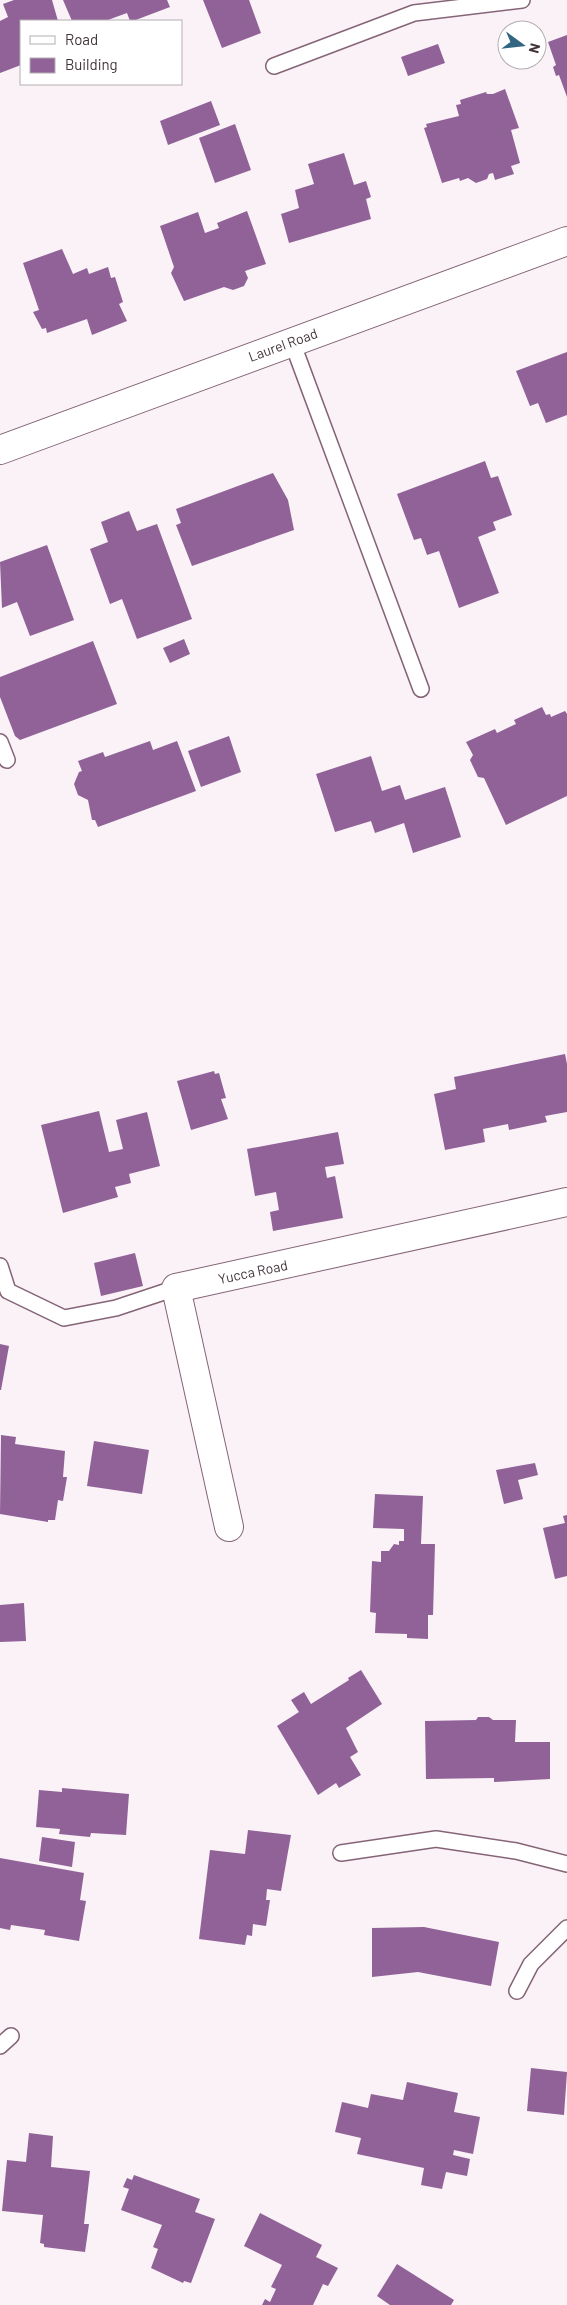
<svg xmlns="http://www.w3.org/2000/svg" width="567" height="2305" font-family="Barlow,sans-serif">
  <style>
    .building { fill: #906298 }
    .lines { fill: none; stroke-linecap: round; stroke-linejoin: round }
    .service-casing { stroke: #856477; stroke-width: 18 }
    .minor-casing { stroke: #856477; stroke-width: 30 }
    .tertiary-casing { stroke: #856477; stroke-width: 30 }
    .service { stroke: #fff; stroke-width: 15 }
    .minor { stroke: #fff; stroke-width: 28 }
    .tertiary { stroke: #fff; stroke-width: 28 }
    .labels { text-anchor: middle; stroke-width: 5; stroke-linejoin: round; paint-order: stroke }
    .street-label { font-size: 14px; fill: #42343c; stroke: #fff }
  </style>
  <rect width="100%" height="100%" fill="#faf2f7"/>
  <path class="building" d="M14,0H52L58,21H21V65L0,73V21L8,17L3,4Z
    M63,0H167L170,7L133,21H130L127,13L105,21H72Z
    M203,0H249L261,33L222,48Z
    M567,35V97L559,75L556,76L553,67L556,65L548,42Z
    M438,44L445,63L408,76L401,57Z
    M505,89L519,128L511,130L520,163L511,166L514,174L495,180L493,173L489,174L487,179L476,183L468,178L460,181L459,178L442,183L424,128L427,127L426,124L459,116L456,105L461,104L460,100L486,92L487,94H493Z
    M211,101L220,125L168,145L160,121Z
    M235,124L251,170L215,183L199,138Z
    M344,153L354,185L366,181L371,197L366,199L371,219L289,243L281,214L299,208L295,190L314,184L308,164Z
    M247,211L266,264L245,271L248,278L244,286L233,290L224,287L184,301L171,273L174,267L160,226L198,212L205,233L219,228L217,223Z
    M62,249L73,274L87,268L89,274L108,267L111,278L115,277L123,302L119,304L127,321L92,335L87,319L47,333L46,328L42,329L33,312L39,310L23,263Z
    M567,352V415L546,423L538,403L530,406L516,371Z
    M485,461L491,478L498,476L512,515L493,522L496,530L478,537L499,593L459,608L439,551L427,555L421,538L414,540L397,494Z
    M273,473L288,500L294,530L192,566L176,525L181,523L176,509Z
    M129,511L137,531L157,524L192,619L137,639L122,599L110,604L90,549L108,542L101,522Z
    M47,545L74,620L30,636L17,602L2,608L0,562Z
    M184,639L190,654L170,663L163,648Z
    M93,641L117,704L20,740L15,736L0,697V677Z
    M542,707L546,715L550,714L551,717L565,711L567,714V796L506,825L484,778L478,777L470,760L473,755L466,742L495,729L497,733L516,724L514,720Z
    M229,736L241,772L201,787L188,751Z
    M150,741L153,750L177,741L196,791L98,827L95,820H92L88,800L78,795L74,784L79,772L82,771L78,761L103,752L105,757Z
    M371,756L382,791L400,785L405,800L445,787L461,837L413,853L404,823L375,833L371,821L335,832L316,774Z
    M565,1054L567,1064V1112L545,1116L547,1122L509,1130L508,1124L483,1129L485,1142L445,1150L434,1094L456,1089L454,1077Z
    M214,1071L215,1074L219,1073L226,1098L221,1099L228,1119L191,1130L177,1081Z
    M99,1111L109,1152L123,1149L116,1120L147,1112L160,1166L129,1174L131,1183L115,1187L118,1197L63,1213L41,1125Z
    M338,1132L344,1164L325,1167L327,1178L335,1176L343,1218L273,1231L270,1212L279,1210L276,1192L255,1196L247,1149Z
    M135,1253L143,1286L101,1296L94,1263Z
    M0,1344L9,1346L1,1390H0Z
    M1,1435L16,1437L15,1444L65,1451L63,1477H67L63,1501L58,1500L55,1520H48V1522L0,1514Z
    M94,1441L149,1450L142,1494L87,1486Z
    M535,1463L538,1475L518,1480L523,1499L504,1504L496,1470Z
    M375,1494L423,1496L421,1544H435L433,1615H428V1639L407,1638V1634L375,1633L376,1613L370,1612L372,1561L381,1562V1551H389L394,1544L399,1545V1541H404V1529L373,1528Z
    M567,1515V1576L555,1579L543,1528L565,1523L563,1516Z
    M24,1603L26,1641L0,1642V1605Z
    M361,1670L382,1704L346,1728L358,1752L350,1757L361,1775L339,1788L336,1783L318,1795L277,1726L299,1712L291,1700L304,1692L311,1704L349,1680L348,1678Z
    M478,1717H489L493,1720H516L515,1742H550V1779L494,1782V1778L426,1779L425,1721L476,1720Z
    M62,1788L129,1794L126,1835L91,1833L90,1837L59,1834L60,1829L36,1827L39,1790L62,1792Z
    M248,1830L291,1835L281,1891L267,1889L266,1900H270L266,1926L253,1924L252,1936L247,1935L245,1945L199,1939L210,1850L245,1854Z
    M42,1837L75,1842L72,1867L39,1861Z
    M0,1858L84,1873L80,1900L86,1901L79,1941L44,1935L45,1930L11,1925L10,1930L0,1928Z
    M424,1927L499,1942L491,1986L418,1972L372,1977V1928Z
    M531,2068L567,2072L564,2115L527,2111Z
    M407,2082L458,2093L454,2112L480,2117L473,2154L454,2150L453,2155L470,2159L467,2176L446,2172L442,2189L421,2185L424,2168L357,2154L361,2138L335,2132L342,2102L368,2108L371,2094L403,2100Z
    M29,2133L53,2136L51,2167L90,2171L84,2224H89L85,2252L44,2247V2244L40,2243L43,2215L2,2211L7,2160L26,2162Z
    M134,2175L200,2199L195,2212L215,2219L191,2283L184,2281L183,2283L151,2268L158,2249L153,2247L162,2225L121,2210L129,2189L123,2187L127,2178L132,2180Z
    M260,2213L322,2245L316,2257L338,2268L328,2286L323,2284L313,2305H262L265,2299L270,2302L276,2289L271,2287L282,2265L244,2246Z
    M397,2264L454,2300L451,2305H390L377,2296Z"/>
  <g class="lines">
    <defs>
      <path id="service" d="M274,66L414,13L522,0
        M292,342L421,689
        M0,742L7,760
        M0,1266L8,1291L64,1318L116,1308L176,1288
        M341,1853L436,1839L516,1851L567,1864
        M517,1991L531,1964L567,1928
        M0,2046L11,2036"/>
      <path id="minor" d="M229,1527L176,1288L567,1202"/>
      <path id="tertiary" d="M0,450L567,241"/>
    </defs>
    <use href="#service" class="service-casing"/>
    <use href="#minor" class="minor-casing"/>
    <use href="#tertiary" class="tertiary-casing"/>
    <use href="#service" class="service"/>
    <use href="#minor" class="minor"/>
    <use href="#tertiary" class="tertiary"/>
  </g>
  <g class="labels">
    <g class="street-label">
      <text transform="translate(283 345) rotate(-20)" y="5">Laurel Road</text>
      <text transform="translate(253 1272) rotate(-12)" y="5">Yucca Road</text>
    </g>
  </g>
  <rect x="20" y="20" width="162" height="65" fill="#ffffff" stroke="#b3aeb1"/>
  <rect x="30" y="36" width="25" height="8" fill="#ffffff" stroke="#b3aeb1"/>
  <text x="65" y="45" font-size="15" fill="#42343c">Road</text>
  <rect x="30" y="58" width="25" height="15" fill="#906298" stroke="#b3aeb1"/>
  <text x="65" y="70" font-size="15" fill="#42343c">Building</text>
  <g transform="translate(522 45) rotate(105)"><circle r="24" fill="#ffffff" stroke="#b3aeb1"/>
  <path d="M0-4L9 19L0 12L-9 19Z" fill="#316581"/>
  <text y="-8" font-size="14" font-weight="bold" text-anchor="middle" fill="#42343c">N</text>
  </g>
</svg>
